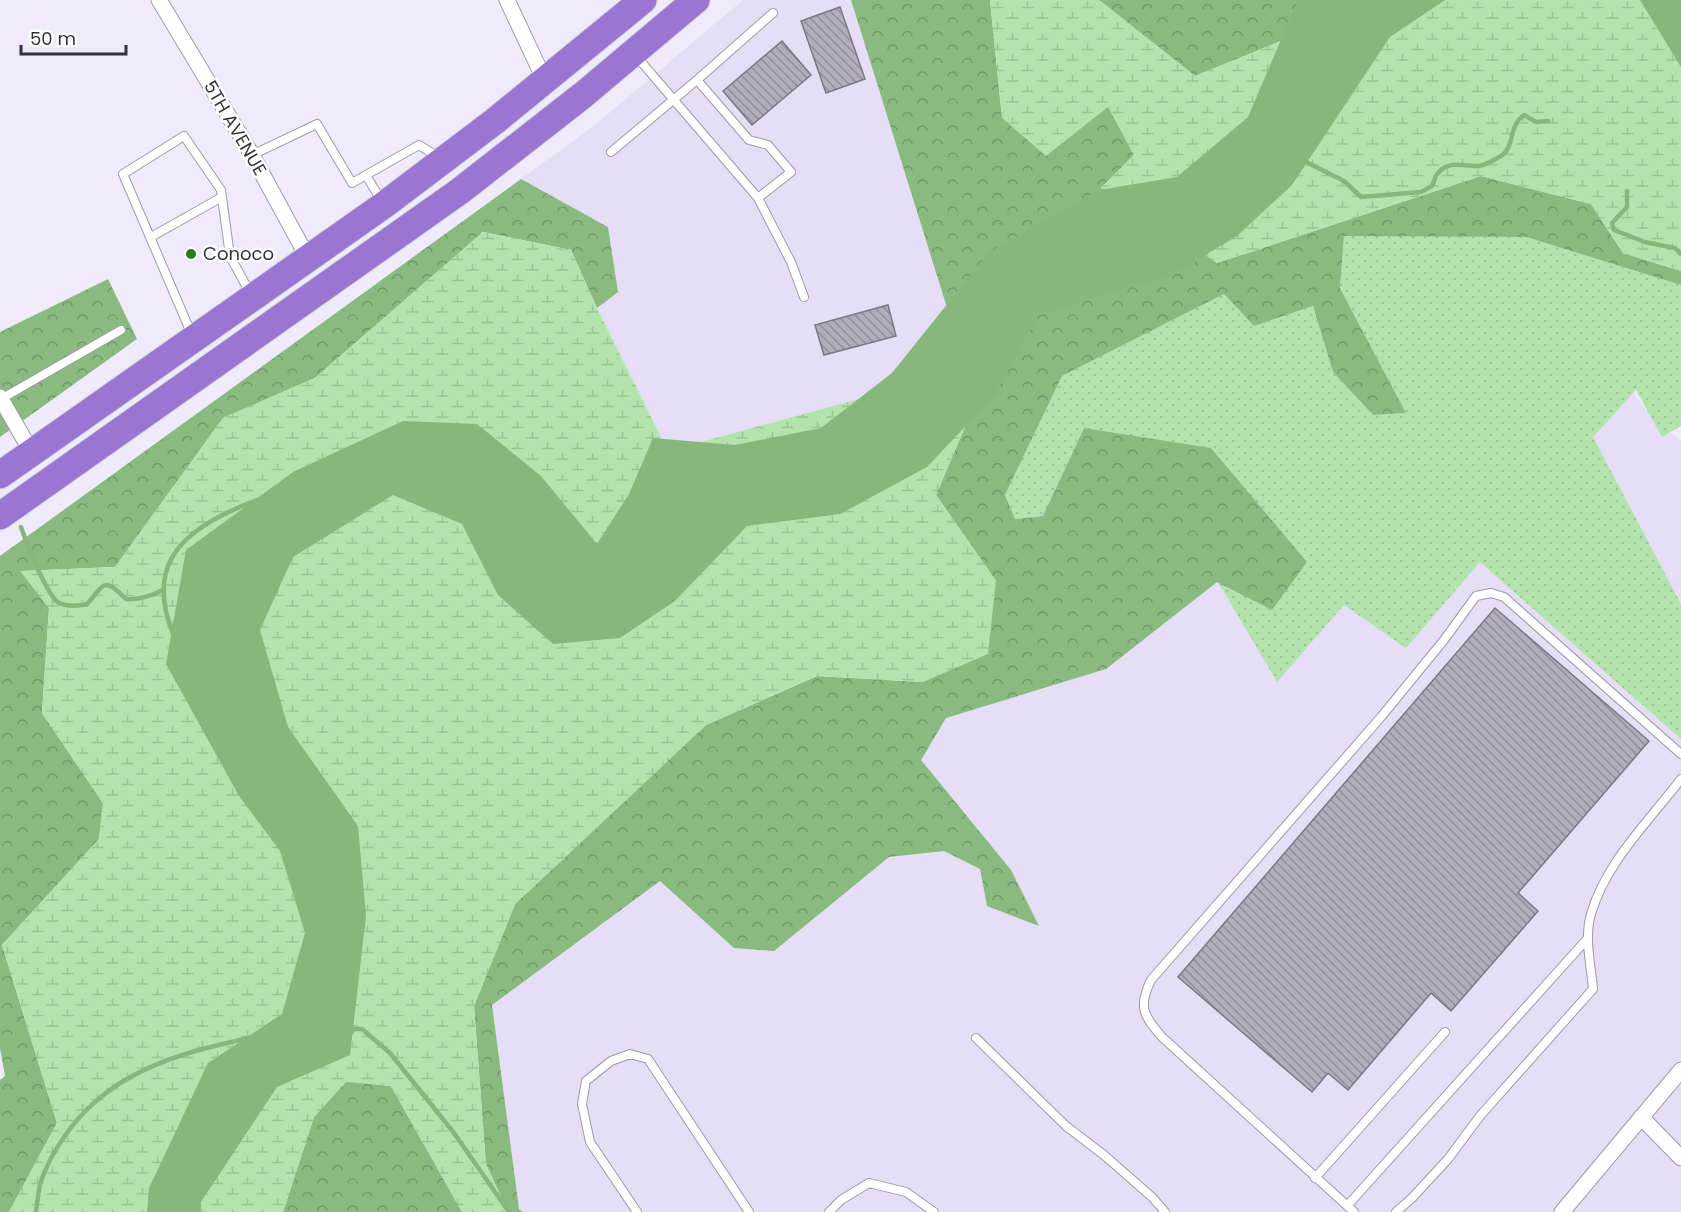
<svg xmlns="http://www.w3.org/2000/svg" width="1681" height="1212" font-family="Poppins,sans-serif">
  <style>
    .built { fill: #e5def5 }
    .grass { fill: url(#grass-dots) }
    .forest { fill: url(#forest-crowns) }
    .wetland { fill: url(#wetland-marsh) }
    .water { fill: #86b87e }
    .lines { fill: none; stroke-linecap: round; stroke-linejoin: round }
    .stream { stroke: #86b87e; stroke-width: 4.5 }
    .building { fill: url(#building-back-hatch); stroke: #7c7785; stroke-width: 1.5 }
    .lane-casing { stroke: #9d99a8; stroke-width: 10 }
    .street-casing { stroke: #9d99a8; stroke-width: 17 }
    .highway-casing { stroke: #d2d2d3; stroke-width: 29 }
    .lane { stroke: #fff; stroke-width: 8 }
    .street { stroke: #fff; stroke-width: 15 }
    .highway { stroke: #9a75d4; stroke-width: 27 }
    .poi-dot { fill: #2b7820; stroke: #fff; stroke-width: 2 }
    .labels { text-anchor: middle; stroke-width: 5; stroke-linejoin: round; paint-order: stroke }
    .street-label { font-size: 18px; fill: #343238; stroke: #fff }
    .poi-label { font-size: 18px; fill: #343238; stroke: #fff; text-anchor: start }
  </style>
  <defs>
    <pattern id="grass-dots" width="8" height="8" patternUnits="userSpaceOnUse" patternTransform="scale(1.5)"><rect width="8" height="8" fill="#b4e4ad"/><path d="M2 2h.1M6 6h.1" fill="none" stroke="#9bc496" stroke-width="1.8" stroke-linecap="round"/></pattern>
    <pattern id="forest-crowns" width="20" height="18" patternUnits="userSpaceOnUse" patternTransform="scale(1.5)"><rect width="20" height="18" fill="#89bb81"/><path d="M2 6a3 3 0 1 1 6 0M12 15a3 3 0 1 1 6 0" fill="none" stroke="#71996b"/></pattern>
    <pattern id="wetland-marsh" width="20" height="14" patternUnits="userSpaceOnUse" patternTransform="scale(1.5)"><rect width="20" height="14" fill="#b4e4ad"/><path d="M1 5h8M5 5V1M11 12h8M15 12V8" fill="none" stroke="#9bc496"/></pattern>
    <pattern id="building-back-hatch" width="6" height="6" patternUnits="userSpaceOnUse" patternTransform="scale(1.5)"><rect width="6" height="6" fill="#b2adbd"/><path d="M-1 5l2 2M0 0l6 6M5-1l2 2" fill="none" stroke="#928d9b"/></pattern>
  </defs>
  <rect width="100%" height="100%" fill="#f0ebfb"/>
  <path class="built" d="M743,0H851L948,311L921,362L865,397L668,451L597,308L618,292L608,227L521,179L596,124Z
    M1573,315L1647,411L1681,441V1212H375L498,1051L492,1005L598,926L690,812Z"/>
  <path class="grass" d="M1344,235L1526,237L1681,285V426L1662,437L1636,390L1593,437L1681,604V739L1480,562L1406,648L1344,605L1277,682L1218,582L1084,428L1043,516L1015,519L1005,495L1062,376L1224,294L1254,326L1313,306L1333,372L1373,415L1406,413L1340,288Z"/>
  <path class="forest" d="M851,0H990L1002,118L1108,106L1134,155L1101,188L1137,207L1217,263L1481,176L1591,204L1623,253L1681,271V285L1526,237L1344,236L1340,288L1406,413L1373,415L1333,372L1313,306L1254,326L1224,294L1062,376L1005,495L1015,519L1043,516L1084,428L1211,448L1307,562L1272,610L1217,582L1106,669L946,718L921,760L1011,870L1039,926L987,906L980,869L944,851L889,857L774,951L734,948L660,881L492,1005L519,1209L523,1212H508L486,1164L474,1006L515,904L706,725L817,676L923,682L996,581L936,495L965,427L948,311Z
    M1099,0H1360L1296,35L1195,76Z
    M521,179L608,227L618,292L597,308L571,250L483,232L315,378L223,418L115,567L21,571L49,608L42,713L103,803L99,839L2,945L57,1123L9,1212H0V1080L5,1076L0,1048V556Z
    M108,279L137,339L0,437V332Z
    M346,1081L391,1086L462,1212H283L314,1117Z"/>
  <path class="wetland" d="M990,0H1099L1195,76L1296,35L1360,0H1681V271L1623,253L1591,204L1481,176L1217,263L1137,207H1130L1101,188L1134,155L1108,107L1046,156L1002,118Z
    M483,232L571,250L597,308L668,451L866,397L921,362L948,311L965,427L936,495L996,581L988,654L923,682L816,676L706,725L515,904L474,1006L486,1164L508,1212H462L391,1086L346,1082L314,1117L283,1212H9L57,1123L2,945L99,839L103,803L42,713L49,608L20,571L115,567L223,418L315,378Z"/>
  <path class="water" d="M1298,0H1445L1390,37L1292,185L1237,236L1169,277L1103,294L1038,316L995,395L927,467L840,514L747,526L675,601L620,638L553,644L498,595L462,524L393,495L293,557L260,630L288,727L358,826L366,916L350,1055L277,1087L201,1202V1212H147L149,1188L208,1063L282,1014L305,933L280,851L239,796L166,664L186,550L293,472L403,421L477,424L541,476L597,544L629,494L653,438L735,445L821,428L892,373L989,252L1099,190L1177,177L1248,117Z
    M1640,0H1681V67Z"/>
  <g class="lines">
    <path class="stream" d="M1304,161L1344,181L1361,197L1421,192L1432,186C1434,182 1435,176 1438,173C1450,159 1465,167 1479,166C1485,165 1496,159 1501,156C1515,147 1508,126 1524,115L1536,122L1548,121
      M1627,191V207L1612,223L1614,230L1645,242L1675,248L1681,254
      M21,527C26,542 47,596 59,603C68,607 78,606 87,604C105,584 103,576 126,599C139,600 151,596 163,590
      M174,636C141,558 191,525 257,500
      M350,1034L354,1029H362L390,1053L454,1133L509,1212
      M36,1212C37,1203 38,1194 40,1185C44,1169 53,1154 62,1140C106,1073 175,1054 249,1038"/>
  </g>
  <path class="building" d="M840,7L865,79L826,93L801,21Z
    M782,41L811,75L752,125L723,91Z
    M888,305L896,336L824,355L815,325Z
    M1495,608L1649,741L1518,893L1538,911L1451,1011L1431,993L1348,1090L1328,1073L1312,1092L1178,977Z"/>
  <g class="lines">
    <defs>
      <path id="lane" d="M697,80L773,13
        M611,152L697,80L749,140L768,145L791,172L758,198L637,57
        M252,155L317,124L352,183L419,145L438,157
        M366,175L382,202
        M758,198L791,262L804,297
        M151,237L222,197
        M192,335L123,174L184,136L221,190L230,256L250,293
        M1,399L121,330
        M976,1038L1066,1126L1104,1155L1153,1198L1165,1212
        M1315,1178L1445,1032
        M1347,1206L1588,938
        M637,1212L590,1142L582,1104L586,1081L611,1061L630,1054L648,1059L749,1212
        M829,1212L841,1200L869,1183L906,1192L934,1212
        M1354,1212L1162,1037C1143,1015 1138,1007 1151,980L1381,717L1444,640L1476,596L1491,593L1504,597L1681,754
        M1396,1212L1412,1198L1448,1159L1480,1116L1593,989C1591,965 1584,938 1591,914C1606,862 1649,821 1681,779"/>
      <path id="street" d="M159,0L252,155L308,258
        M507,0L545,81
        M0,397L32,453
        M1641,1117L1681,1158
        M1562,1212L1681,1070"/>
      <path id="highway" d="M0,475L384,205L495,121L643,0
        M0,516L460,191L583,95L696,0"/>
    </defs>
    <use href="#lane" class="lane-casing"/>
    <use href="#street" class="street-casing"/>
    <use href="#highway" class="highway-casing"/>
    <use href="#lane" class="lane"/>
    <use href="#street" class="street"/>
    <use href="#highway" class="highway"/>
  </g>
  <circle class="poi-dot" cx="191" cy="254" r="6"/>
  <g class="labels">
    <g class="street-label">
      <text transform="translate(235 128) rotate(60)" y="6">5TH AVENUE</text>
    </g>
    <g class="poi-label">
      <text x="203" y="260">Conoco</text>
    </g>
  </g>
  <path d="M21 45v9h105v-9" fill="none" stroke="#343238" stroke-width="3"/>
  <text x="30" y="45" font-size="18" fill="#343238" stroke="#ffffff" stroke-width="4.5" paint-order="stroke">50 m</text>
</svg>
